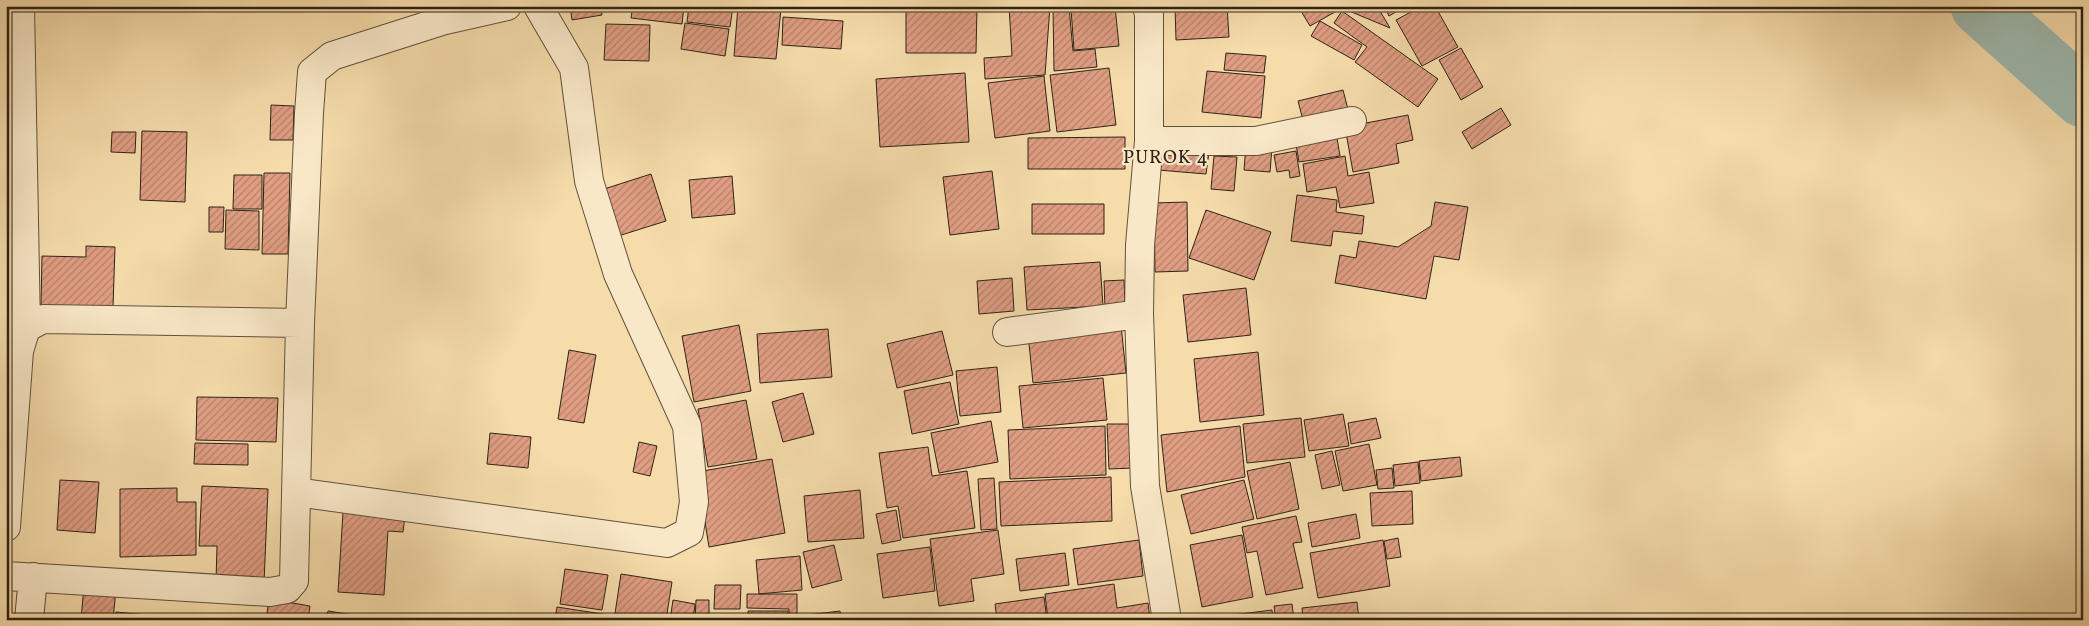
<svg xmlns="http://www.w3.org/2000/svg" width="2089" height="626" font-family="Vollkorn,serif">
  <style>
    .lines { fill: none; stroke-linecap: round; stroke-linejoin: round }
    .river { stroke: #9ebab0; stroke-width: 59 }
    .building { fill: url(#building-hatch); stroke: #2f2316 }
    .street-casing { stroke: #61513b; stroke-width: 30 }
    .street { stroke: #f9e8c8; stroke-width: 28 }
    .labels { text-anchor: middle; stroke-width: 4.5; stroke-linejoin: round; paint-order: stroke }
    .neighbourhood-label { font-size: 19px; letter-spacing: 1px; fill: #2f2316; stroke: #f9e8c8 }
  </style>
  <defs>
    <pattern id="building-hatch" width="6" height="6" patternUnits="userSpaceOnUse" patternTransform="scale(1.25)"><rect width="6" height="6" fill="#e09e83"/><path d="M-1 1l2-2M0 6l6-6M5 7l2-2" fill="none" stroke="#b6806a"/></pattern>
  </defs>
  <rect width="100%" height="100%" fill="#f6dcab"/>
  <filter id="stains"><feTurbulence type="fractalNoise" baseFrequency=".004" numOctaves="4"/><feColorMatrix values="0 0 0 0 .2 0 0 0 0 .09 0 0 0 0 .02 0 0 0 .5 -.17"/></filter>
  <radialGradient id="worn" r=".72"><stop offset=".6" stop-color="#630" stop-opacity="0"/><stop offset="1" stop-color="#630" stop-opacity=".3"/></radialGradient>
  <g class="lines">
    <path class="river" d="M1980,6L2083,98"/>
  </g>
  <path class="building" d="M570,6H601L602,15L572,20Z
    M633,6H684L682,24L631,18Z
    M689,6H733L730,27L687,22Z
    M738,6L781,9L776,59L734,56Z
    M906,6H977L976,53H906Z
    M1009,6H1050L1045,75L985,79L984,58L1012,56Z
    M1096,6H1115L1119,46L1074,50L1071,9Z
    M1175,6H1227L1229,37L1176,40Z
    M1298,6H1377L1390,28L1342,8L1310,26Z
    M1384,6H1406L1389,16Z
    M1422,6H1435L1458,47L1422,66L1396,20Z
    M1069,7L1073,51L1095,49L1097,67L1054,71L1053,8Z
    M1342,11L1438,79L1418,107L1355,62L1367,47L1334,23Z
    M783,17L843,21L841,49L782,45Z
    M1320,21L1362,45L1354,60L1311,36Z
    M685,23L729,29L725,56L681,49Z
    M606,24L650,25L649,61L604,60Z
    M1461,48L1483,87L1461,100L1439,60Z
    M1226,53L1266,56L1264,73L1224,70Z
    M1109,68L1116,125L1057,132L1050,75Z
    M1207,71L1265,76L1261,118L1202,112Z
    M965,73L969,142L880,147L876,79Z
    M1044,76L1050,131L995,138L988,83Z
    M1343,90L1350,117L1305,128L1298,101Z
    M271,105L294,106L293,140H270Z
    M1501,108L1511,125L1472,149L1462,132Z
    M1408,115L1413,140L1396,144L1399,163L1353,172L1345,127Z
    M142,131L187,132L185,202L140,200Z
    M112,132H136L135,153L111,152Z
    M1336,132L1340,156L1299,162L1295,139Z
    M1125,137V169H1028V138Z
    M1246,145L1272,147L1270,172L1244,170Z
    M1160,148L1209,152L1206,174L1158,170Z
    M1296,151L1300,176L1290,178L1289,170L1277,172L1274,155Z
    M1214,156L1237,157L1234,191L1211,189Z
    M1345,156L1348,176L1369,172L1374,203L1340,208L1336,187L1307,192L1303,164Z
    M992,171L999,229L950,235L943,177Z
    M264,173H290L288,254H262Z
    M651,174L666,221L615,237L601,190Z
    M234,175H262V209H233Z
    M732,176L735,214L692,218L689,180Z
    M1297,195L1337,200L1336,212L1364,216L1362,234L1333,231L1331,246L1291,241Z
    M1187,202L1188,271L1155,272L1154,203Z
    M1435,202L1468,207L1459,260L1434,256L1426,299L1335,283L1340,255L1356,258L1359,241L1398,247L1431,226Z
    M1032,204H1104V234H1032Z
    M209,207H224L223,232H209Z
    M226,210L259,211V250L225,249Z
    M1206,210L1271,232L1254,280L1189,258Z
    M86,246L115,247L113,307L41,306L42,256L86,257Z
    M1100,262L1103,306L1027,310L1024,267Z
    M1012,278L1014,311L979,314L977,281Z
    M1124,280L1125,306L1105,308L1104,281Z
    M1246,288L1251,335L1188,342L1183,295Z
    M739,325L751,391L694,402L682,336Z
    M1121,325L1126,373L1033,383L1028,334Z
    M828,329L832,377L760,383L757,334Z
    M942,331L953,375L897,388L887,344Z
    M569,350L596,355L584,423L558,419Z
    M1258,352L1264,415L1200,422L1194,359Z
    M997,367L1001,412L960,416L956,371Z
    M1103,378L1107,420L1023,428L1019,386Z
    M950,382L959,424L912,434L904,391Z
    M803,393L814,434L783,442L772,402Z
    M197,397L278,398L276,442L196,440Z
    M746,400L757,459L708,467L698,409Z
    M1343,414L1349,446L1309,451L1304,420Z
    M1301,418L1305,457L1247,463L1243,424Z
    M1376,418L1381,438L1351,444L1348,423Z
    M991,421L998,462L939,473L931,433Z
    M1107,424H1132L1134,468L1109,469Z
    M1105,426L1106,475L1010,479L1008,430Z
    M1240,426L1245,477L1167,492L1161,435Z
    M490,433L531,437L528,468L487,464Z
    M639,442L657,446L650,476L633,472Z
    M195,443L248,444V465L194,464Z
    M1369,444L1377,485L1343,491L1335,451Z
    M928,447L932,476L967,471L975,528L903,538L898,506L887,508L879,453Z
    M1332,451L1340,485L1322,489L1315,455Z
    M1460,457L1462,476L1421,481L1419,461Z
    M772,459L785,533L709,547L697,472Z
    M1290,462L1299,509L1257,519L1247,471Z
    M1418,462L1420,483L1395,486L1393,465Z
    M1392,468L1394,488L1378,489L1376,470Z
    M1111,477L1112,521L1001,526L999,482Z
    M994,478L997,529L981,530L978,479Z
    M60,480L99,482L95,533L57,530Z
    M1244,480L1254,519L1191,534L1181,495Z
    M202,486L268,489L264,583L216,582L217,546H199Z
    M177,488V502H196V555L120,557V489Z
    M860,490L864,538L808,542L804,496Z
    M1412,491L1413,524L1372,526L1370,493Z
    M896,510L901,540L882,544L876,514Z
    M343,512L405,515L403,532L388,531L384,595L338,592Z
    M1356,514L1360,538L1312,547L1308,523Z
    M1296,516L1302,542L1293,543L1303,588L1266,595L1257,551L1247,553L1242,527Z
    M998,530L1004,574L971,579L974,601L939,606L930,539Z
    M1242,535L1253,597L1202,607L1190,545Z
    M1398,538L1401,557L1387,559L1384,541Z
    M1139,540L1143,576L1078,585L1073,549Z
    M1383,540L1390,586L1318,598L1310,553Z
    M834,545L842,580L812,588L803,552Z
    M930,547L935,591L883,598L877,554Z
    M1065,553L1069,585L1020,591L1016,559Z
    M800,556L802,590L759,594L756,560Z
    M565,569L608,575L602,610L560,604Z
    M621,574L672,582L666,620H614Z
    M1114,584L1117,608L1148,603L1150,620H1048L1045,594Z
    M715,585H741L740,609H714Z
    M84,586L116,589L113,620H81Z
    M747,594H797V620H789V609L747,608Z
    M1044,597L1047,620H997L995,604Z
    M269,599L310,606L308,620H266Z
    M673,600L695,604L693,620H670Z
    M696,600H709V620H695Z
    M1357,602L1359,620H1303L1302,608Z
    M1292,604L1294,620H1276L1274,606Z
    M557,607L609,615L608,620H555Z
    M1272,610L1273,620H1193Z
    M328,611L354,615L353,620H326Z
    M748,611H788V620H748Z
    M840,611L841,620H800L799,616Z
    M116,612L156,616L155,620H116Z
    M711,615H739V620H711Z"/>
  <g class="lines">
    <defs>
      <path id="street" d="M20,6L26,328
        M1147,6L1149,15V141L1140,245L1139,314L1145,486L1167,620
        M1149,141H1256L1352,121
        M1007,332L1139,314
        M296,492L667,543L689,532L694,502L687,426L618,274L589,181L574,68L538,6
        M6,527L19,351L26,328L43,319L300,323
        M6,576L270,592L287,589L294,581L300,323L309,113L312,72L332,56L445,20L507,6
        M29,620L33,577"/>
    </defs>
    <use href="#street" class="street-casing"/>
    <use href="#street" class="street"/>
  </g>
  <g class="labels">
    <g class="neighbourhood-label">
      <text x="1166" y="163">PUROK 4</text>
    </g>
  </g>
  <rect width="2089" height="626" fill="none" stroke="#f6dcab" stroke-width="25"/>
  <rect x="8" y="8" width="2074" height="611" fill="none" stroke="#2f2316" stroke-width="2.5"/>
  <rect x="12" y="12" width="2064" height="601" fill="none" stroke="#2f2316"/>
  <rect width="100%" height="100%" filter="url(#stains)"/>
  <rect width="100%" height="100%" fill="url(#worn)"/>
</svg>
